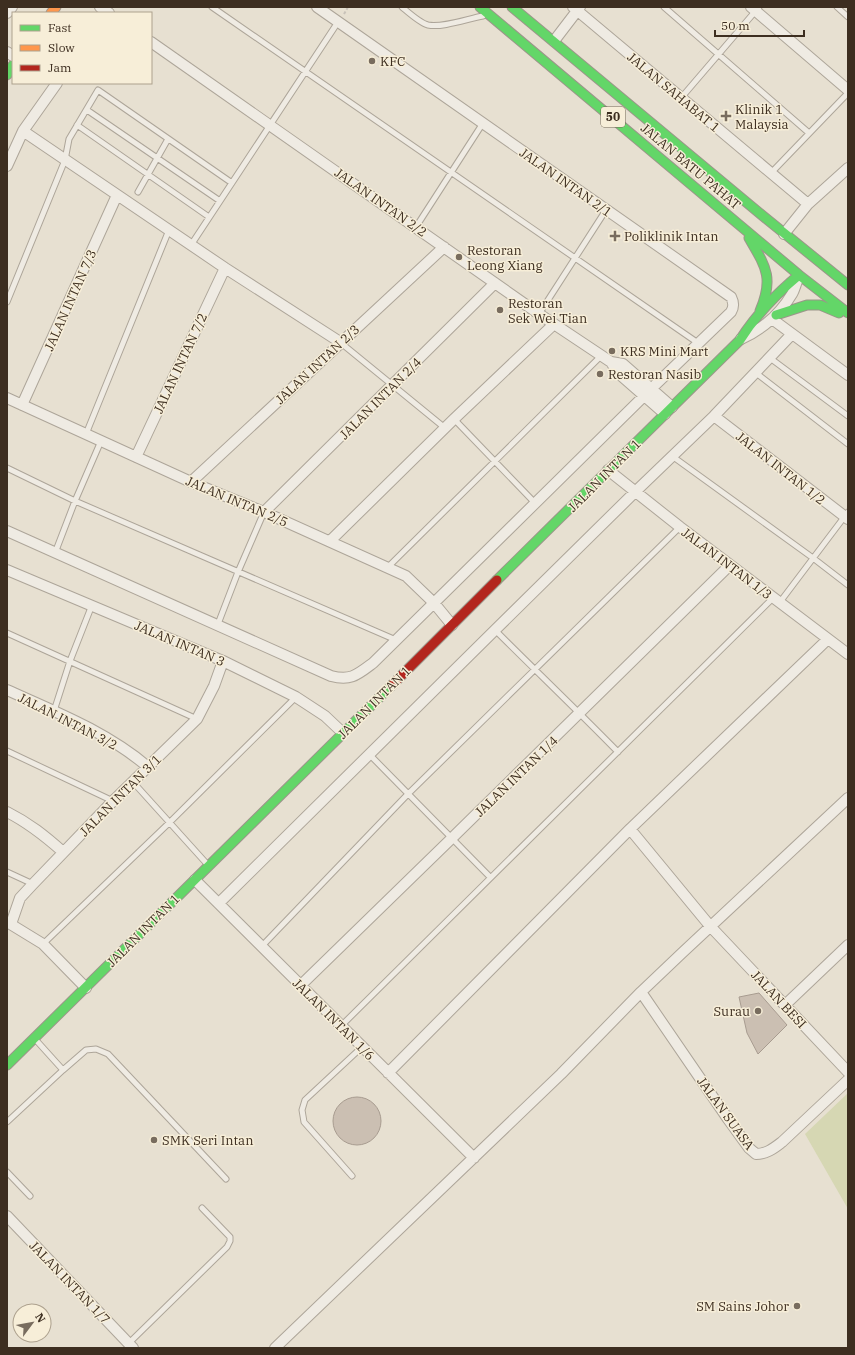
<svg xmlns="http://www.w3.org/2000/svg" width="855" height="1355" font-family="'IBM Plex Serif',serif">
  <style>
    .green { fill: #d6d7b3 }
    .building { fill: #cbbfb2; stroke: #a89c90 }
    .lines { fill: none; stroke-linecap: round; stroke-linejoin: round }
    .lane-casing { stroke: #ada599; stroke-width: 7 }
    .street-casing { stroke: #ada599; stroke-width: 12 }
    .fast-casing { stroke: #9c958a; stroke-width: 11 }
    .slow-casing { stroke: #9c958a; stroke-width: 11 }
    .jam-casing { stroke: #9c958a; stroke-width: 11 }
    .path { stroke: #c8c2b9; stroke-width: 2; stroke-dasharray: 3 2; stroke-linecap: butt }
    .lane { stroke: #efebe3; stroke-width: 5 }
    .street { stroke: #efebe3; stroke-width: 10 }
    .fast { stroke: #63d668; stroke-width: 9 }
    .slow { stroke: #ff974d; stroke-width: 9 }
    .jam { stroke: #b3261e; stroke-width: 9 }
    .poi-dot { fill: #786c5e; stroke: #f7eed8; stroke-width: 1.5 }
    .labels { text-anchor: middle; stroke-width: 3; stroke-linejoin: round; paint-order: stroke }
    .shield { fill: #f7eed8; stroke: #756857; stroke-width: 1 }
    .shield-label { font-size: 12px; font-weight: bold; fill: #3d2e20 }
    .poi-label { font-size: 13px; fill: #3d2e20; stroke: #f7eed8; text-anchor: start }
    .street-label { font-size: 13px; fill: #3d2e20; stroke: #f7eed8 }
  </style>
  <rect width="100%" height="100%" fill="#e7e0d1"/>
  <path class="green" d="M848,1093V1209L805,1134Z"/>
  <path class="building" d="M759,993L787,1025L758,1054L747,1033L739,997Z
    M333 1121a24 24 0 1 1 48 0a24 24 0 1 1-48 0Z"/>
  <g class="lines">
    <defs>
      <path id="lane" d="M212,7L698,343
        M402,7C408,12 420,23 428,25C442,28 467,19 483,16
        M664,7L809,133
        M837,7L848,17
        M681,98L759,7
        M87,110L220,201
        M77,125L209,217
        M771,173L848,93
        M138,192L168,139
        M416,227L483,123
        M191,245L338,22
        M7,302L65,160L69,139L98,90L232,183
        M539,314L606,210
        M341,343L445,428
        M770,358L848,416
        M756,373L848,444
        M454,419L535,503
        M86,434L169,230
        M672,456L813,558L848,585
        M7,468L75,501L396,640
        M55,553L75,501L101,441
        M388,567L601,356
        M780,602L848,512
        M218,624L238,572L264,512
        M495,630C536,671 578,711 618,752
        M7,633L197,719
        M54,711L70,661L92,605
        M7,751L113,801
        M369,754L490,877
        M133,782L207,864
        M7,872L33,884
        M43,944L170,822L296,697
        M262,946L408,794L680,527
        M341,1026C485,882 630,741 774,597
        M63,1070L86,1050L96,1049L108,1054L226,1179
        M7,1122L63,1070L35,1039
        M7,1172L30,1196
        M352,1176L304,1122L302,1110L305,1100L362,1047
        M129,1343L227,1247L230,1241V1237L202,1208"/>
      <path id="street" d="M100,7L109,13
        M317,7L731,297C734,303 734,307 731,312L651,389
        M573,7L808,204
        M751,7L848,90
        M7,13L12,7
        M554,41L580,7
        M151,42L539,314L611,362L623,364L672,407
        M7,52L13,56
        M23,131L225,268L340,342
        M7,166L23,131L57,83
        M784,234L808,204L848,168
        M772,319L848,375
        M741,339C761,330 780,314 792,294C795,289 796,282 799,277
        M611,362L617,372L665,414
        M7,398L191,482L264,512L406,576L434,603L452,625
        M22,405L117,195
        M714,416L848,519
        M136,457L225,268
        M608,470L680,527L848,654
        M191,482L444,247
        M264,512L495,283
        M7,531L331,676C351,681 357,675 373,663L644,396
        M330,541L454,419L554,324
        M7,570L223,661L296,697L325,716L343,733
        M7,690C56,712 107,732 148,767
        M7,812C29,823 45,836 63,852
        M630,829L710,926L848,1072
        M195,880L474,1158
        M219,903L495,630L635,492L714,416L792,334
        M7,922L43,944L86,988
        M11,924L20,898L33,884L113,801L197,719L214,686L223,661
        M301,985L452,838L730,565
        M641,992L728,1119L749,1148L756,1154C767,1154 774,1148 782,1142L848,1080
        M785,1005L848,945
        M388,1073L630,829L828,639
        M7,1216L133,1348
        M275,1348L561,1074L641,992L682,953L848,798"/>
      <path id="fast" d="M480,7L799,275L848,313
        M512,7L763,216L848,285
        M7,75L13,65
        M749,238C766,267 774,278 760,311
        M776,315L807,305H820L839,313
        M497,580L740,340C756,315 776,294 799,275
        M7,1065L393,684"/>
      <path id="slow" d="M51,13L56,7"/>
      <path id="jam" d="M393,684L497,580"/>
    </defs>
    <use href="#lane" class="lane-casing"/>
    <use href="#street" class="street-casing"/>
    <use href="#fast" class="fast-casing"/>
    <use href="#slow" class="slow-casing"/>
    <use href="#jam" class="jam-casing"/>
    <path class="path" d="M344,14L348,7"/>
    <use href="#lane" class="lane"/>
    <use href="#street" class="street"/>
    <use href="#fast" class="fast"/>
    <use href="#slow" class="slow"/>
    <use href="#jam" class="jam"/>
  </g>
  <g class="poi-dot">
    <circle cx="372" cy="61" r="4"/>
    <path d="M724 110h4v4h4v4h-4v4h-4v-4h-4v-4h4z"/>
    <path d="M613 230h4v4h4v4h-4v4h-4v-4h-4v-4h4z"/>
    <circle cx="459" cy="257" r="4"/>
    <circle cx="500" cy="310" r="4"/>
    <circle cx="612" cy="351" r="4"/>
    <circle cx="600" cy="374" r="4"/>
    <circle cx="758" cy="1011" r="4"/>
    <circle cx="154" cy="1140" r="4"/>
    <circle cx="797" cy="1306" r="4"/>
  </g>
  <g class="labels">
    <rect class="shield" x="601" y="107" width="24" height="20" rx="3"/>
    <g class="shield-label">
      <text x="613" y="121">50</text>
    </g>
    <g class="poi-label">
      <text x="380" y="66">KFC</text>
      <text x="735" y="114">Klinik 1<tspan x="735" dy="15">Malaysia</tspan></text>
      <text x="624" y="241">Poliklinik Intan</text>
      <text x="467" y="255">Restoran<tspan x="467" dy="15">Leong Xiang</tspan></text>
      <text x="508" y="308">Restoran<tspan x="508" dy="15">Sek Wei Tian</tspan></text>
      <text x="620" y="356">KRS Mini Mart</text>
      <text x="608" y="379">Restoran Nasib</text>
      <text x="750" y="1016" text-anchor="end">Surau</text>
      <text x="162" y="1145">SMK Seri Intan</text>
      <text x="789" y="1311" text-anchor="end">SM Sains Johor</text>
    </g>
    <g class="street-label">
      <text transform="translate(674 92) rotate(40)" y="5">JALAN SAHABAT 1</text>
      <text transform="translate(691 166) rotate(40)" y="5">JALAN BATU PAHAT</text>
      <text transform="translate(566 182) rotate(35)" y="5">JALAN INTAN 2/1</text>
      <text transform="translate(381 202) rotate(35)" y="5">JALAN INTAN 2/2</text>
      <text transform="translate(70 300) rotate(-66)" y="5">JALAN INTAN 7/3</text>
      <text transform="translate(180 363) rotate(-65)" y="5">JALAN INTAN 7/2</text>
      <text transform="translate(317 364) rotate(-43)" y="5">JALAN INTAN 2/3</text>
      <text transform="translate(380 398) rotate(-45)" y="5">JALAN INTAN 2/4</text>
      <text transform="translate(781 468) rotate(38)" y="5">JALAN INTAN 1/2</text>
      <text transform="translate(604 475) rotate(-45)" y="5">JALAN INTAN 1</text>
      <text transform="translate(237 501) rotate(23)" y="5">JALAN INTAN 2/5</text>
      <text transform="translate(727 563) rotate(37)" y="5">JALAN INTAN 1/3</text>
      <text transform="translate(180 643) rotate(23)" y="5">JALAN INTAN 3</text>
      <text transform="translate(374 702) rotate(-45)" y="5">JALAN INTAN 1</text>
      <text transform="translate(68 721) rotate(27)" y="5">JALAN INTAN 3/2</text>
      <text transform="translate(516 776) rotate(-44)" y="5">JALAN INTAN 1/4</text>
      <text transform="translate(120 795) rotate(-45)" y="5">JALAN INTAN 3/1</text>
      <text transform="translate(143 930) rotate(-45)" y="5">JALAN INTAN 1</text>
      <text transform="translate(779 999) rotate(47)" y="5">JALAN BESI</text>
      <text transform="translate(334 1019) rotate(45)" y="5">JALAN INTAN 1/6</text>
      <text transform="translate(726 1113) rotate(54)" y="5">JALAN SUASA</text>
      <text transform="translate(70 1282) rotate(46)" y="5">JALAN INTAN 1/7</text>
    </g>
  </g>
  <rect width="855" height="1355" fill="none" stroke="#3d2e20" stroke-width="16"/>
  <rect x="12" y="12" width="140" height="72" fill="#f7eed8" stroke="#ada18e"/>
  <rect x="20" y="25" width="20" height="6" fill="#63d668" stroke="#ada18e"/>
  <text x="48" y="32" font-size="12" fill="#3d2e20">Fast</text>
  <rect x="20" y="45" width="20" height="6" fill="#ff974d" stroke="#ada18e"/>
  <text x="48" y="52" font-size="12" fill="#3d2e20">Slow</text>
  <rect x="20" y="65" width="20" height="6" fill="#b3261e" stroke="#ada18e"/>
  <text x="48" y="72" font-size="12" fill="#3d2e20">Jam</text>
  <g transform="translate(32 1323) rotate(58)"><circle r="19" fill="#f7eed8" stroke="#ada18e"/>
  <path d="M0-3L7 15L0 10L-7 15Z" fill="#786c5e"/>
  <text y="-6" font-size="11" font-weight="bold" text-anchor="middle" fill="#3d2e20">N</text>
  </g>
  <path d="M715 30v6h89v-6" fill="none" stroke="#3d2e20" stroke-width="2"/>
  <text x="721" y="30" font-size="12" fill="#3d2e20" stroke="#f7eed8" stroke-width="3" paint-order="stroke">50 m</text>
</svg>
